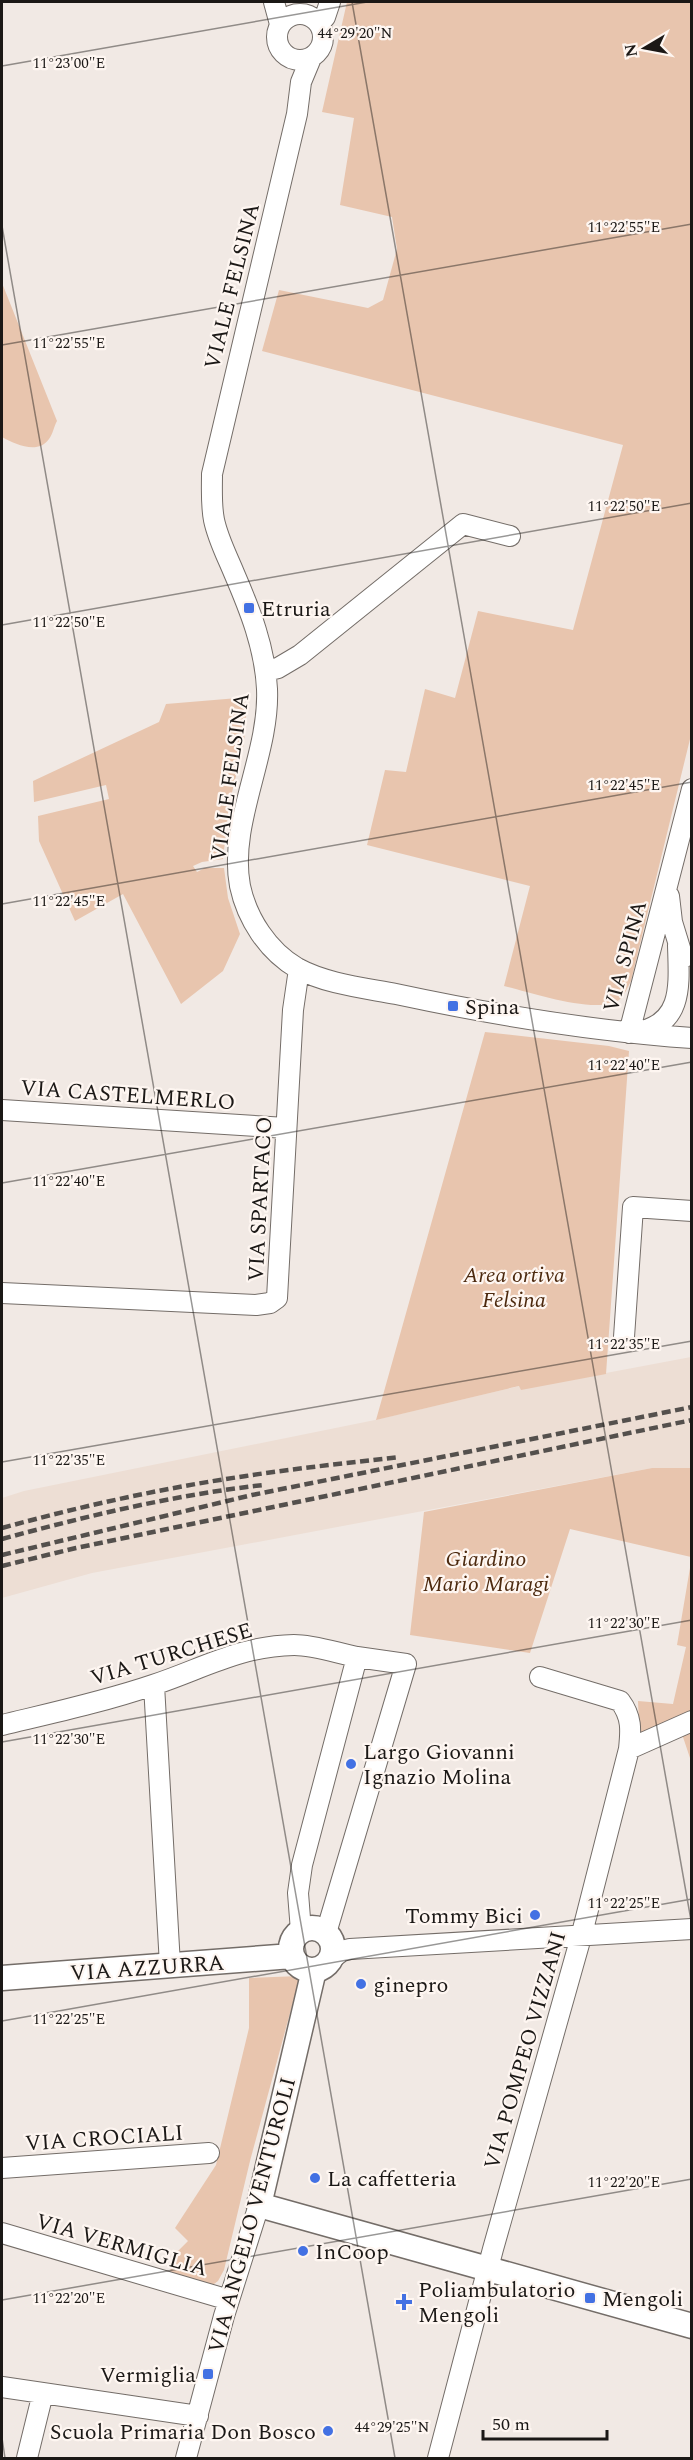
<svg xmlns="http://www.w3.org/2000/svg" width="693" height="2460" font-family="Spectral,serif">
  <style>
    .built { fill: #edded4 }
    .green { fill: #e8c5ae }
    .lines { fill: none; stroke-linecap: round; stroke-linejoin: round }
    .minor-casing { stroke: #746d68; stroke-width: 22 }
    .major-casing { stroke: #746d68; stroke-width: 27 }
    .minor { stroke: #fff; stroke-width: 20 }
    .major { stroke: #fff; stroke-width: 24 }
    .rail { stroke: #54504d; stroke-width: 4.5; stroke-dasharray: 9 4.5; stroke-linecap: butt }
    .ticks { fill: none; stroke: #1b1816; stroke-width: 1.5; stroke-opacity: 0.45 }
    .poi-dot { fill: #4371e3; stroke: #fef6f1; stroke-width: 2 }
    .labels { text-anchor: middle; stroke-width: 4.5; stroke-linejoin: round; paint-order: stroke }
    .street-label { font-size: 22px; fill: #1b1816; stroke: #fef6f1 }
    .poi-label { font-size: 22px; fill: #1b1816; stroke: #fef6f1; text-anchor: start }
    .park-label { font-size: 22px; font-style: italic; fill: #4c290e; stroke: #fef6f1 }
    .ticks-label { font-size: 15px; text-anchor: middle; fill: #1b1816; stroke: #fef6f1; stroke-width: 4.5; stroke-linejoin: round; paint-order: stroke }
  </style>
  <rect width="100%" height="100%" fill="#f1e9e4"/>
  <path class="built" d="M691,1357V1468H652L92,1573L2,1598V1498L24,1491L375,1420L520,1386L521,1389Z"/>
  <path class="green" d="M347,2H691V735L631,981C628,986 624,997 619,1000C596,1015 530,992 504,986L530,886L367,845L385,770L406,772L425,689L455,698L478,611L573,630L623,445L262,351L279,290L368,308L383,300L397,249L392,217L340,205L354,118L322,112Z
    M2,283L57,421C54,426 53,434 49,439C38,455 15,444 2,437Z
    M238,698L247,704L244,743L229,805L223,859L202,862L193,866L197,872L205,868H224L228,898L240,934L223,971L181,1004L123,894L75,921L39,841L38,816L109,799L106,785L34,802L33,781L159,722L166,704Z
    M485,1032L609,1046L629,1051L606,1374L521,1390L519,1386L376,1420Z
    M652,1468H691V1557L570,1529L530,1653L410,1635L424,1512Z
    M691,1562V1761L682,1734L640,1750L638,1701L673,1704L686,1647L677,1645Z
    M300,1976L250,2161L224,2270L218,2281L206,2290L168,2280L174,2255L188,2241L175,2228L216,2165L249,2028V1978Z"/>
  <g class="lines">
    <defs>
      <path id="minor" d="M274,2L280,24
        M277 37a23 23 0 1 1 46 0a23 23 0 1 1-46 0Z
        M319,24L325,17L330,2
        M311,58L301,82L297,114L212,474C212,490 211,505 214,520C218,539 227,556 234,573C250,610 265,648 267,689C270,754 228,823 240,886C247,919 268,951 297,968C326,984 365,988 396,994C494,1015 592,1031 692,1038
        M266,671L278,668L300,655L463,524L510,536
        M669,896L672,922L683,958
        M638,1032C684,1023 679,984 678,945
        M629,1033L692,789
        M2,1110L286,1128
        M2,1293L256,1305L270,1303L277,1298L293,1010L299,969
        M624,1337L633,1207L692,1211
        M154,1685L170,1965
        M2,1725C52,1713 103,1702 153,1685C202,1669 239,1646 294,1645C314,1645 337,1653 357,1657
        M629,1749L692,1721
        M301,1931L298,1893L302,1865L357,1657L406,1664L326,1933
        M331,1959L342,1951L350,1949L692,1929
        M2,2168L209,2153
        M2,2233L229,2300
        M2,2387L198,2416
        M27,2458L43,2393
        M186,2458L224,2316L259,2205
        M438,2458L493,2249L581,1937L629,1749C631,1730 632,1717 620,1701L540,1677"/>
      <path id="major" d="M291 1949a21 21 0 1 1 42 0a21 21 0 1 1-42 0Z
        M314,1970L259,2205L692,2326
        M2,1978L292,1956"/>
    </defs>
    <use href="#minor" class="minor-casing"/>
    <use href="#major" class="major-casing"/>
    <use href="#minor" class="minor"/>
    <use href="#major" class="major"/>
    <path class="rail" d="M2,1528C82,1506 163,1488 246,1476C297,1468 349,1463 400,1457
      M2,1539C87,1516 174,1495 263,1485
      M2,1555L252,1495L692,1407
      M2,1566L76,1548L692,1420"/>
  </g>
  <path class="ticks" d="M352,2L692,1926M2,66L367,2M2,226L395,2458M2,345L692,224M2,625L692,503M2,904L692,782M2,1183L692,1062M2,1462L692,1341M2,1742L692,1620M2,2021L692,1899M2,2300L692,2179M2,2438L5,2458M689,2458H692"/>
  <g class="poi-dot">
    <rect x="243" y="602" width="12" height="12" rx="3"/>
    <rect x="447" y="1000" width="12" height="12" rx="3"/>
    <circle cx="351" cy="1764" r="6"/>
    <circle cx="535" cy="1915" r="6"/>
    <circle cx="361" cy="1984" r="6"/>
    <circle cx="315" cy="2178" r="6"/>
    <circle cx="303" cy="2251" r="6"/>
    <rect x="584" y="2292" width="12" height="12" rx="3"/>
    <path d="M401 2293h6v6h6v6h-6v6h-6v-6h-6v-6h6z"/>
    <rect x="202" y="2368" width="12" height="12" rx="3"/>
    <circle cx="328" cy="2431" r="6"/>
  </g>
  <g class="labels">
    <g class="street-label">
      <text transform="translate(231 286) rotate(-76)" y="8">VIALE FELSINA</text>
      <text transform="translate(229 777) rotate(-82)" y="8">VIALE FELSINA</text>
      <text transform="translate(624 956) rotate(-75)" y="8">VIA SPINA</text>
      <text transform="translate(128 1094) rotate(4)" y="8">VIA CASTELMERLO</text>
      <text transform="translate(259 1199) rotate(-87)" y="8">VIA SPARTACO</text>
      <text transform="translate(171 1653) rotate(-17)" y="8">VIA TURCHESE</text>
      <text transform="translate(147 1967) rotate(-4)" y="8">VIA AZZURRA</text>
      <text transform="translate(524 2050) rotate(-74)" y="8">VIA POMPEO VIZZANI</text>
      <text transform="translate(104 2137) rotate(-4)" y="8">VIA CROCIALI</text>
      <text transform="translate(251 2215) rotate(-75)" y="8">VIA ANGELO VENTUROLI</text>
      <text transform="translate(122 2244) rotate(16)" y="8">VIA VERMIGLIA</text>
    </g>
    <g class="poi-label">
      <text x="261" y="616">Etruria</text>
      <text x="465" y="1014">Spina</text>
      <text x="363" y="1759">Largo Giovanni<tspan x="363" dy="25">Ignazio Molina</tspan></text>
      <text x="523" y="1923" text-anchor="end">Tommy Bici</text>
      <text x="373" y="1992">ginepro</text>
      <text x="327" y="2186">La caffetteria</text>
      <text x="315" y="2259">InCoop</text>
      <text x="418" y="2297">Poliambulatorio<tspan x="418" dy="25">Mengoli</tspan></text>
      <text x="602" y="2306">Mengoli</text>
      <text x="196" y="2382" text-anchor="end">Vermiglia</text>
      <text x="316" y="2439" text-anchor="end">Scuola Primaria Don Bosco</text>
    </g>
    <g class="park-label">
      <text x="514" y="1282">Area ortiva<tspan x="514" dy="25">Felsina</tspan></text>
      <text x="486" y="1566">Giardino<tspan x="486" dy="25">Mario Maragi</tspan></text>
    </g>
  </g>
  <g class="ticks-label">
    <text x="355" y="38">44°29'20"N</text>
    <text x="69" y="68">11°23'00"E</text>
    <text x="624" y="232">11°22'55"E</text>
    <text x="69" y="348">11°22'55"E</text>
    <text x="624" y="511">11°22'50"E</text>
    <text x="69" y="627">11°22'50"E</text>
    <text x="624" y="790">11°22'45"E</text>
    <text x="69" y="906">11°22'45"E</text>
    <text x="624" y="1070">11°22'40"E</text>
    <text x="69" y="1186">11°22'40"E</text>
    <text x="624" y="1349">11°22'35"E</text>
    <text x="69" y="1465">11°22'35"E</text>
    <text x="624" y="1628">11°22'30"E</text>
    <text x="69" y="1744">11°22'30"E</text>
    <text x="624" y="1908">11°22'25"E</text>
    <text x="69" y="2024">11°22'25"E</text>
    <text x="624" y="2187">11°22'20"E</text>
    <text x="69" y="2303">11°22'20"E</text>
    <text x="392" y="2432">44°29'25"N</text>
  </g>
  <rect width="693" height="2460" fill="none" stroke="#1b1816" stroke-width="6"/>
  <g transform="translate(645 48) rotate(260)" stroke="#fef6f1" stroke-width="4.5" paint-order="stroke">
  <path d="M0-4.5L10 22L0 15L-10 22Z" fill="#1b1816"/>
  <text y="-9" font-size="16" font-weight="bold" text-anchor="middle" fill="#1b1816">N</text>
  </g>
  <path d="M483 2430v9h124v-9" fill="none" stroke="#1b1816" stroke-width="3"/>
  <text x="492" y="2430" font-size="18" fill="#1b1816" stroke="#fef6f1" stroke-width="4.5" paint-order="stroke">50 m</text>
</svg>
